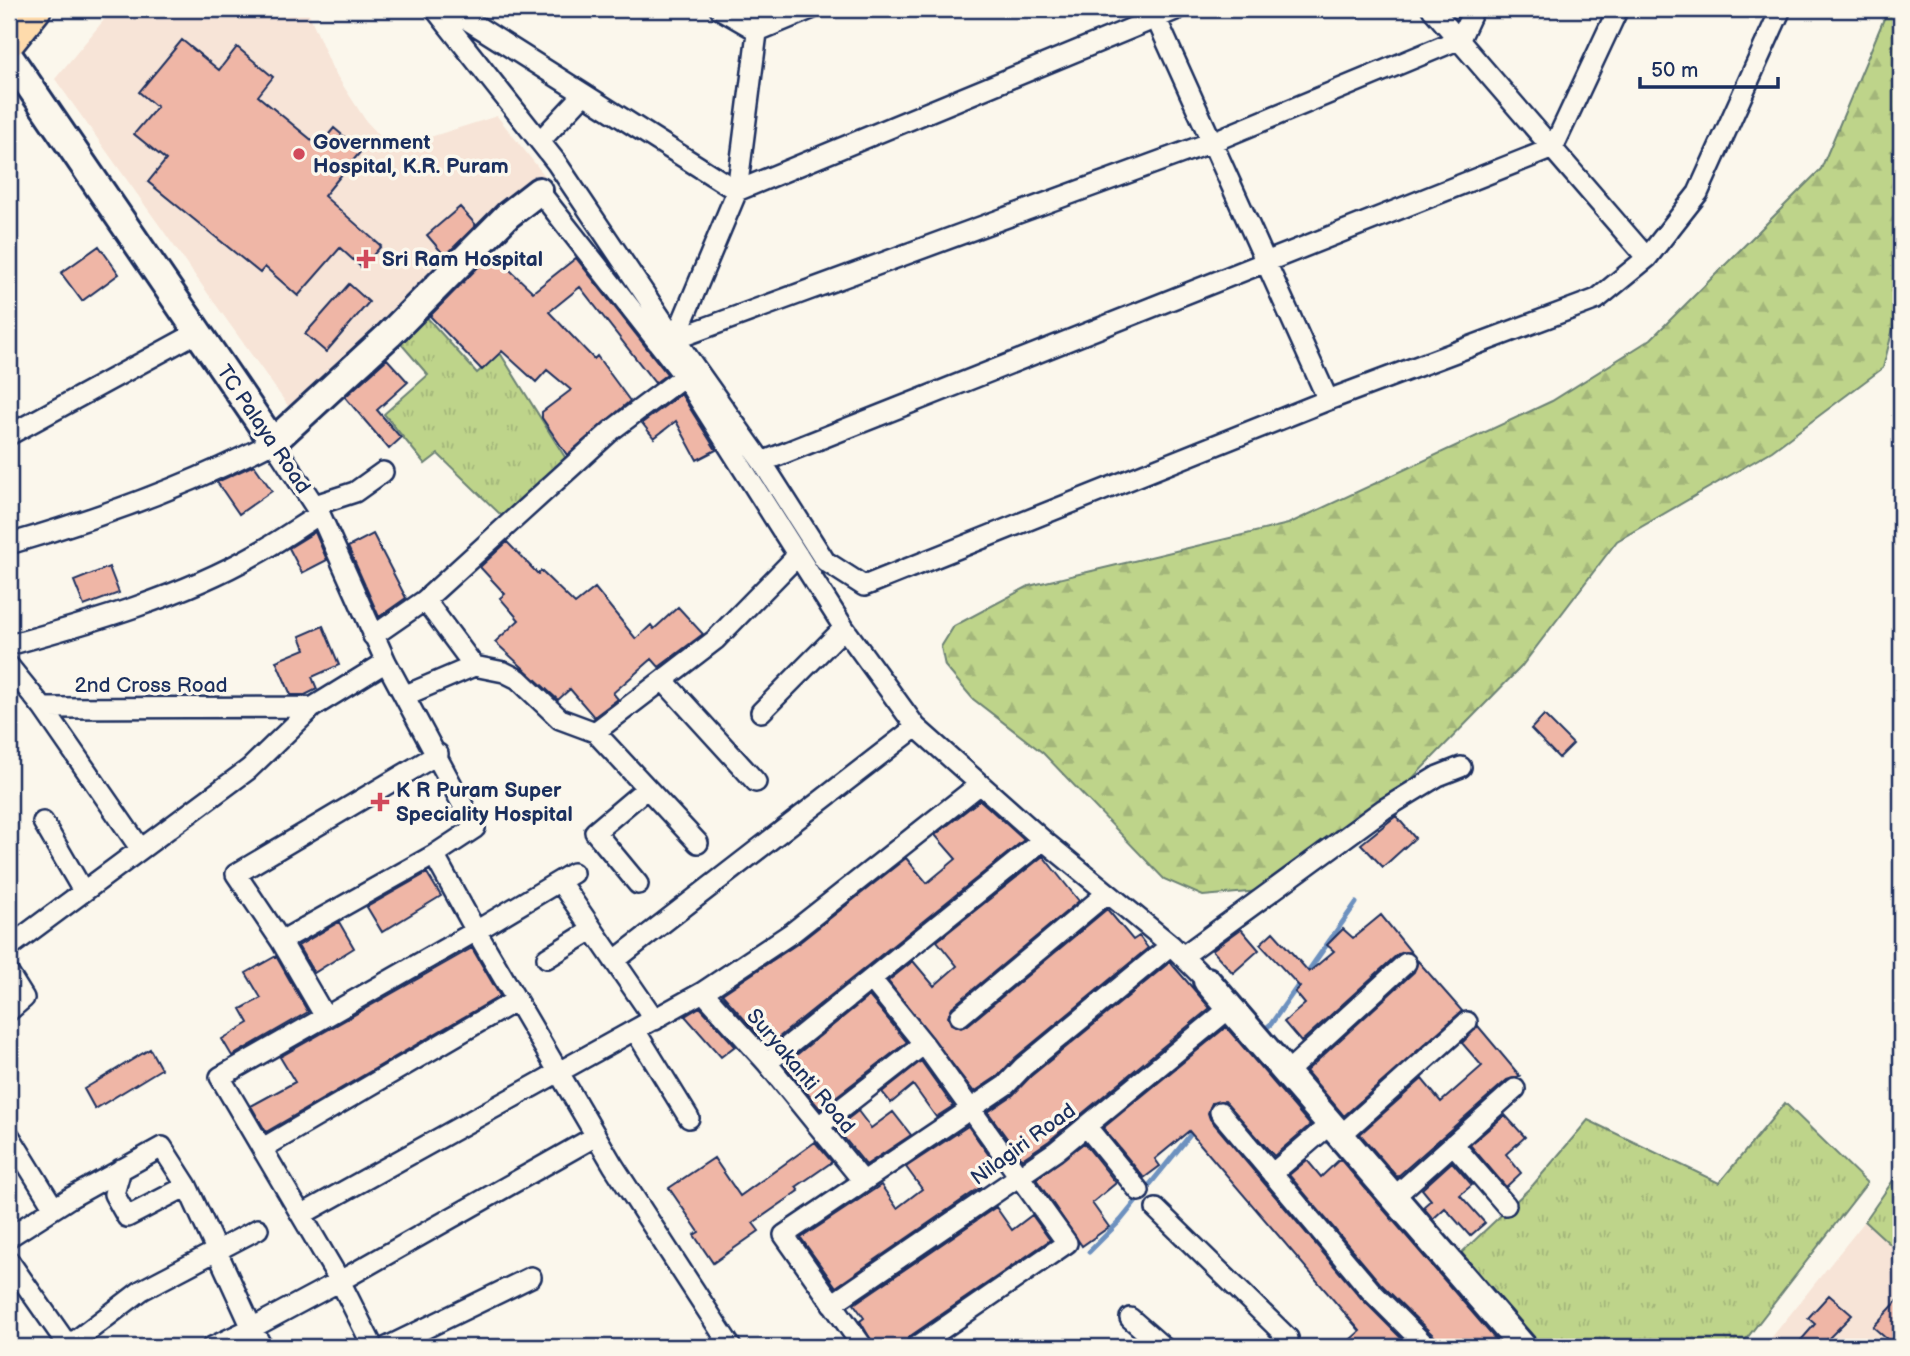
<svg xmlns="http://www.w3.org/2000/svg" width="1910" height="1356" font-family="'Balsamiq Sans',sans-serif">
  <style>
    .built { fill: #f7e4d7 }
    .grass { fill: url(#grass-tufts); stroke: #6c8274; stroke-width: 2 }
    .forest { fill: url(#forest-firs); stroke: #6c8274; stroke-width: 2 }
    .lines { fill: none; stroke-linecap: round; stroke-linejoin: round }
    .stream { stroke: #6d91bf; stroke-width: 5 }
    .building { fill: #efb6a6; stroke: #1b2f5e; stroke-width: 2 }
    .street-casing { stroke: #1b2f5e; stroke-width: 24 }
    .secondary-casing { stroke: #1b2f5e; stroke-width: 32 }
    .highway-casing { stroke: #1b2f5e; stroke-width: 38 }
    .street { stroke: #fbf7ec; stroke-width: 19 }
    .secondary { stroke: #fbf7ec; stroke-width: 26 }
    .highway { stroke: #fedbac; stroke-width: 33 }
    .poi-dot { fill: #d1495b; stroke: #fbf7ec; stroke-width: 2.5 }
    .labels { text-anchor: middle; stroke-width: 7; stroke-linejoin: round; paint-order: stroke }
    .poi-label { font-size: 21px; font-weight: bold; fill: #1b2f5e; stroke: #fbf7ec; text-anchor: start }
    .street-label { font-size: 21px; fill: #1b2f5e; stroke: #fbf7ec }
  </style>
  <defs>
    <pattern id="grass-tufts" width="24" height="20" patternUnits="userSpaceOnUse" patternTransform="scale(1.75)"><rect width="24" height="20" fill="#bed48a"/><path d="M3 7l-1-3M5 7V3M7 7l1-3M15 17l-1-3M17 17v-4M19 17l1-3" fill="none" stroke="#a3b67a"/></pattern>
    <pattern id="forest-firs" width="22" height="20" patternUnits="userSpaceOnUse" patternTransform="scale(1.75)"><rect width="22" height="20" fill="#bed48a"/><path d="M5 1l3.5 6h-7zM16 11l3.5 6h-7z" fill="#a3b67a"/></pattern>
  </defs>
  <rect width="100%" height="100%" fill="#fbf7ec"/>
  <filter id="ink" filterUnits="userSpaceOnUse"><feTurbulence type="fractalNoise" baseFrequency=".0143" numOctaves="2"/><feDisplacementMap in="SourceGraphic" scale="14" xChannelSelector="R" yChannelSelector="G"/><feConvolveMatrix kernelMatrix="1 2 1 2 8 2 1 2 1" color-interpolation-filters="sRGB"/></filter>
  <g filter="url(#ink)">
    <path class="built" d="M113,9H307L333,70L366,121L392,149L497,116L545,176L291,410L55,79Z
      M1865,1221L1901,1254V1347H1764Z"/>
    <path class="grass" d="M422,312L477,373L500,353L568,462L503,517L438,454L425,464L384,414L428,375L396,338Z
      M1785,1103L1867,1183L1740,1347H1537L1458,1256L1533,1185L1588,1120L1719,1183Z
      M1901,1169V1254L1865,1221Z"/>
    <path class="forest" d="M1888,9H1901V297L1883,368L1772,451L1617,541L1521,667L1398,793L1284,889L1203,896L1164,879L1043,753L973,699L945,666L941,647L954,626L1029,586L1288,524L1552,401L1651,339L1821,169Z"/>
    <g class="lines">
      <path class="stream" d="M1260,1033L1271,1024L1356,903
        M1089,1252L1121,1220L1195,1129"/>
    </g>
    <path class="building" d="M182,40L219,70L237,47L273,77L258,96L319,146L334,128L361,151L324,196L381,246L362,268L340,248L298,296L265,267L260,273L148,182L166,160L134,134L157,107L139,92Z
      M460,207L476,225L445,256L427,235Z
      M99,246L119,274L82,301L61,273Z
      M492,253L533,292L576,258L667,374L655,383L580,287L549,312L594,359L597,356L630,401L567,455L542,418V412L571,390L547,370L536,382L502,351L482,370L430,316Z
      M349,284L369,302L326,352L305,334Z
      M387,359L408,382L377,410L401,438L389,449L345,397Z
      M681,394L716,450L697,460L676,421L654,438L642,423Z
      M254,465L272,491L239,514L217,482Z
      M315,532L327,560L302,573L289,548Z
      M373,534L406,598L379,617L348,547Z
      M507,542L538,574L541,571L575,604L595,588L636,639L651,625L654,629L678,607L703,634L659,667L652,659L613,693L618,699L594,717L570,689L558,700L495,642L519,620L500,598L505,594L480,567Z
      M109,567L119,593L84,606L74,581Z
      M323,626L339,665L312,677L317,689L305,695H291L276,661L305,649L300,636Z
      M1544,715L1573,744L1559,758L1531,729Z
      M980,800L1024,840L768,1046L722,994L800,942L906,858L927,883L956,859L935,835Z
      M1396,816L1415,838L1383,867L1361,844Z
      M1043,856L1079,901L952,1007L948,1017L951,1024L961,1028L968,1025L1107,909L1133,940L1139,936L1148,948L1015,1058L998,1076L974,1092L888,981L913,961L934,986L957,966L937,941Z
      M427,873L441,896L382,932L367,907Z
      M1381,915L1411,952L1398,954L1301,1042L1284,1022L1305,1004L1295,992L1300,987L1260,944L1273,932L1309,972L1334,951L1327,945L1343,929L1353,938Z
      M339,922L354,948L314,973L298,946Z
      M1241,929L1259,950L1233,973L1212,950Z
      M472,948L500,996L266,1132L251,1106L295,1082L280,1057Z
      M276,956L308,1012L232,1056L222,1039L249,1023L241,1009L261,998L246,973Z
      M1418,961L1462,1011L1344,1116L1306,1071L1414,972Z
      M1170,962L1210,1008L1049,1141L1022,1159L988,1112L1013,1095L1031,1076Z
      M869,996L907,1042L820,1109L784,1065Z
      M700,1007L735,1046L721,1057L685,1016Z
      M1478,1026L1520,1076L1507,1080L1397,1177L1360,1134L1422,1079L1441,1102L1482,1066L1462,1043Z
      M1226,1027L1310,1125L1274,1156L1225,1101L1212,1103L1208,1113L1210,1119L1362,1299L1410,1347H1342L1360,1331L1189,1131L1155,1159L1160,1166L1144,1178L1103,1128Z
      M150,1049L161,1069L95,1109L84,1089Z
      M921,1061L953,1106L936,1117L913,1085L891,1103L882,1092Z
      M858,1111L871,1128L893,1112L911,1135L866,1165L836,1128Z
      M1505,1115L1525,1137L1506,1154L1521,1173L1506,1187L1470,1145Z
      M968,1126L993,1161L973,1175L981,1187L836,1287L801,1238L881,1185L897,1208L922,1189L906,1167Z
      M815,1142L832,1162L796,1187L799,1191L753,1223L759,1231L713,1263L694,1235L699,1232L669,1188L714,1158L740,1196Z
      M1084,1143L1116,1183L1092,1203L1109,1227L1082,1246L1036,1179Z
      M1340,1159L1502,1347H1439L1436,1338L1380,1283L1289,1175L1307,1160L1321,1177Z
      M1452,1162L1472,1185L1460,1195L1485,1223L1470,1236L1445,1208L1433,1219L1423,1207L1431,1200L1422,1189Z
      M996,1207L1012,1230L1032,1215L1050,1240L909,1337L904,1347H875L860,1321L864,1318L854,1304Z
      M1829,1295L1852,1315L1820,1347H1795L1815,1324L1808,1318Z
      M1901,1297V1347H1896L1873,1327Z"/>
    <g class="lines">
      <defs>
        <path id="street" d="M435,9L556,162L675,339
          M450,9L737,191L1178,9
          M720,9L758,31L811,9
          M1152,9L1328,400
          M1432,9L1647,258
          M1474,9L1460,39L1212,142L675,339L762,462L825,561L864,586L1328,400L1597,299L1647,258L1698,193L1781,9
          M540,141L584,94
          M539,191L684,376L844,628L916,727L1043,840L1171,945L1207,981
          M675,339L737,191L760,9
          M9,435L198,332
          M762,462L1553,148L1618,9
          M315,505L355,492L383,472
          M9,544C99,518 190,485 273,442L320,514L386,662L475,828L434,855L476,931L220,1077L340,1281L252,1328L262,1347
          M425,600L474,666
          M373,636L425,600L612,430L684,376
          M9,645C92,622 181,597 256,554C278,542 299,527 320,514
          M9,666L43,708L313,707
          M663,680L756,782
          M406,695L474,666L504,672L518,679L560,719L595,732L715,640L798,555
          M43,708L140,848
          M761,712L844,628
          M595,732L698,843
          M43,822L83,891
          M573,873L476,931L613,1165L731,1347
          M560,882L655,1020
          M638,884L595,832L647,788
          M281,941L434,855
          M9,947L249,769L313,707L386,662
          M1183,956L1384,809L1438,776L1461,767
          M547,958L592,930
          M614,961L916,727
          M9,974L24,998L9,1011
          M703,992L767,1063L862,1180
          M324,1015L281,941L236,874L438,754
          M960,1016L1106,894
          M636,1032L689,1118
          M767,1063L1043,840
          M1286,1073L1406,963
          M1220,1112L1371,1291L1427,1347
          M819,1126L924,1044L872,980
          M1086,1126L1139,1191
          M9,1135L54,1208
          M1341,1135L1467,1022
          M1453,1144L1506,1205
          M263,1148L515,1001
          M121,1169L114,1194L127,1217L187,1186
          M1272,1174L1330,1124
          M1394,1197L1515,1089
          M1156,1209L1288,1338L1279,1347
          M301,1215L703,992L793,932L979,785
          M9,1237L70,1198L162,1147L187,1186L252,1328L212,1347
          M9,1261L65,1341H75L142,1290L258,1229
          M832,1304L1056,1151L1231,1007
          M1130,1318L1163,1347
          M373,1347L340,1281L596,1136
          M387,1347L531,1277
          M863,1347L784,1235L1006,1085L1023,1067L1171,945
          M916,1347L1067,1243L924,1044"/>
        <path id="secondary" d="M9,56L273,442L389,335L508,215L539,191
          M1207,981L1523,1347"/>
        <path id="highway" d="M9,40L34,9"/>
      </defs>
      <use href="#street" class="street-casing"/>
      <use href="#secondary" class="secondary-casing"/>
      <use href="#highway" class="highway-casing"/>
      <use href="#street" class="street"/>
      <use href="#secondary" class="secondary"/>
      <use href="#highway" class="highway"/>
    </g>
  </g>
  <g class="poi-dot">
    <circle cx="299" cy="154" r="7"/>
    <path d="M362.5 248.5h7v7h7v7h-7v7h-7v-7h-7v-7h7z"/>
    <path d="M376.5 791.5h7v7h7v7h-7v7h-7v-7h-7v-7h7z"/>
  </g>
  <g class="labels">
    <g class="poi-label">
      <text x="313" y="149">Government<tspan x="313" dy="24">Hospital, K.R. Puram</tspan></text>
      <text x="382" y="266">Sri Ram Hospital</text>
      <text x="396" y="797">K R Puram Super<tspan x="396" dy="24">Speciality Hospital</tspan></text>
    </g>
    <g class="street-label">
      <text transform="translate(264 429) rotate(56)" y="7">TC Palaya Road</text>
      <text x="151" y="692">2nd Cross Road</text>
      <text transform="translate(801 1071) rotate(50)" y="7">Suryakanti Road</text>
      <text transform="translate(1023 1144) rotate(-36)" y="7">Nilagiri Road</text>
    </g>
  </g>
  <rect width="1910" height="1356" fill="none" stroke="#fbf7ec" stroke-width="35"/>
  <rect x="18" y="18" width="1875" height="1321" fill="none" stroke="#1b2f5e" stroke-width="2.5" filter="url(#ink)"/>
  <path d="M1640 77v10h138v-10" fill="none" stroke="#1b2f5e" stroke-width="3.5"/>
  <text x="1651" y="77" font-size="21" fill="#1b2f5e" stroke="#fbf7ec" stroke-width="5" paint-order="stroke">50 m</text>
</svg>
